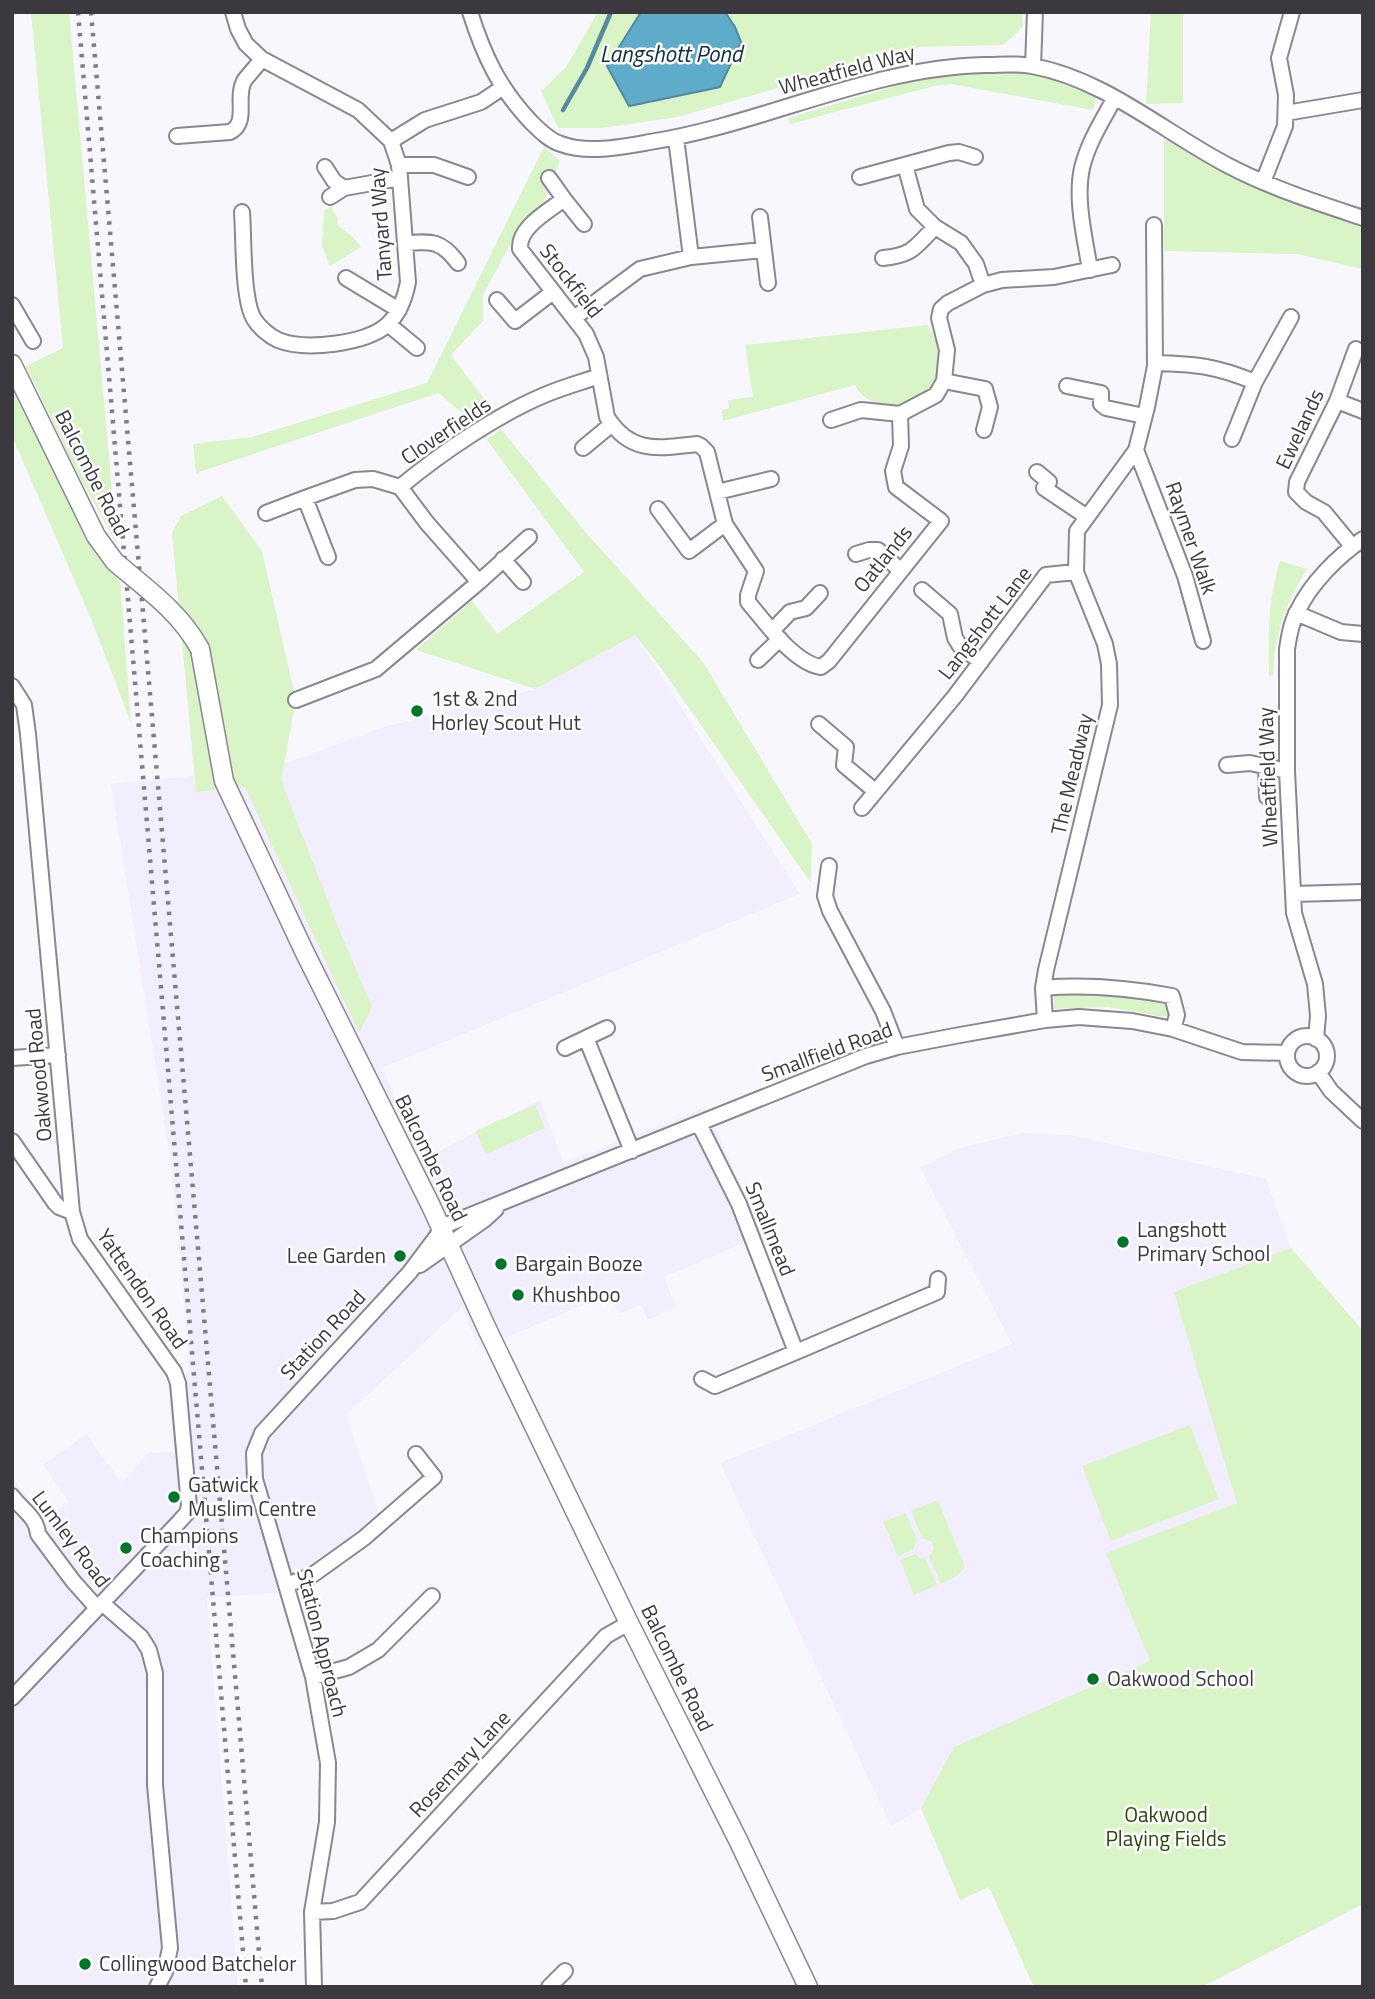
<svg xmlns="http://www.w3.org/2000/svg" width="1375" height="1999" font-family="'Titillium Web',sans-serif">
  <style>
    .built { fill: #f3eefe }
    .green { fill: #d9f4c7 }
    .water { fill: #5fabca; stroke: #5489a0; stroke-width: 2 }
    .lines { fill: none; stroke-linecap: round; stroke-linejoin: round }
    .stream { stroke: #5489a0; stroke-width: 4.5 }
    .minor-casing { stroke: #8a8692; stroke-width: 18 }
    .major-casing { stroke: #8a8692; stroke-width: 21 }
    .minor { stroke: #fff; stroke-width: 14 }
    .major { stroke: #fff; stroke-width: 18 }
    .rail { stroke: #7f7d82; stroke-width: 4.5; stroke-dasharray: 3.5 7; stroke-linecap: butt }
    .major-bridge-casing { stroke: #8a8692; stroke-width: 21; stroke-linecap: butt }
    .major-bridge { stroke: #fff; stroke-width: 18 }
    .poi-dot { fill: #007428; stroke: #fff; stroke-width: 2.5 }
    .labels { text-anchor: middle; stroke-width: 5; stroke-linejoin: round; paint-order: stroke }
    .street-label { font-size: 21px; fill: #3b393e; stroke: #fff }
    .poi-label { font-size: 21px; fill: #3b393e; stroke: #fff; text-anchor: start }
    .park-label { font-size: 21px; fill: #2a490b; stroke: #fff }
    .water-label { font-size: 23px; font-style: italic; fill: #0c313e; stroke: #fff }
  </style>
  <rect width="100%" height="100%" fill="#f9f7fe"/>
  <path class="built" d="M635,635L800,894L382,1068L425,1158L540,1100L564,1163L707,1107L762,1235L664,1277L676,1307L648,1320L641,1305L619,1314L609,1294L479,1349L462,1307L346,1415L386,1533L304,1591L207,1598L238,1987H12V1477L43,1519L69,1502L43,1465L86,1434L122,1483L148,1453L173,1451L168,1383L190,1373L172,1170L111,784L273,768L384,727L535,689Z
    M1021,1133L1071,1135L1266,1179L1291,1248L1363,1331V1904L1202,1987H1034L989,1887L960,1900L921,1808L891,1826L720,1463L1012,1344L920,1168L960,1148Z"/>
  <path class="green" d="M31,12H69L117,545L76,470L26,366L63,348Z
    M598,12H1022L1023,27L1003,45L919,47L678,117L602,128H558L541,91L566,67Z
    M1151,12H1183V103L1146,104Z
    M976,70L1030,72L1071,86L1096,98L1093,110L951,84L938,85L790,124L788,118L899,85Z
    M1164,138L1208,165L1253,186L1363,225V269L1297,254L1164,251Z
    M544,147L560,161L544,202L516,234L483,295V321L451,355L491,408L472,421L438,393L196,473L193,444L252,437L427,383Z
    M331,206L338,219L337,225L352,236L361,247L330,266L322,246L324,211Z
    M927,325C944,344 937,367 933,390C923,394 913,400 902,404C886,410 862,401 855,385L723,421L722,410L729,408L728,400L753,397L745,345Z
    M12,378L96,555L120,580L131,723L92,621L12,436Z
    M501,429L587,534L703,662L812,844L811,883L664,672L635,635L535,689L416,650L472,601L497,634L584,572L487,440Z
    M222,496L262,551L296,700L281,780L336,922L372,1007L359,1033L245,787L196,792L172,533L181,516Z
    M1280,561L1307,569C1285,605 1275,633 1273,675L1269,676C1268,637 1268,597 1280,561Z
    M1081,993H1111L1167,1000L1171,1007L1169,1015L1164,1017L1107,1007L1054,1009V995Z
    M535,1105L545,1128L486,1154L475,1131Z
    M1291,1248L1363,1331V1904L1202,1987H1034L989,1887L960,1900L921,1808L954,1747L1150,1661L1106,1553L1237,1503L1174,1292Z
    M1190,1425L1219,1499L1111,1541L1082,1466Z
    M938,1500L965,1567L957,1576L941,1584L929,1557L934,1549L932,1542L922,1538L911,1511Z
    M906,1513L917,1540L913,1550L898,1556L883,1522Z
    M915,1554L920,1558H925L937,1585L914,1595L900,1560Z"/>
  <path class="water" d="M641,12H725L735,27L741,42L720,87L629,106L607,66Z"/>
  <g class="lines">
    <path class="stream" d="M563,110L587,68L611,12"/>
    <defs>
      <path id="minor" d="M233,12L238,29L246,44L262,59L358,110L391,141L399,165L408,282C405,298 399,314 387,325C365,344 305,351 278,340C269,336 259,327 254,319C242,299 244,237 242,212
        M470,12C484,56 499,88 531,122C539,130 550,141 561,144C588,154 622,147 650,142C763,124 868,68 984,65C1000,65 1016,63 1032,66C1105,79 1165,133 1229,166C1271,188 1318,203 1363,218
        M1033,66L1035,12
        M1286,113L1363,100
        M177,136L230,132C249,123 235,98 244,81C249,74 257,66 262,59
        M676,138L691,257
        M391,141L425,120L481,102L502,88
        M399,165H434L468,177
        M905,165L917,209L935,227L961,243L976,264L983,285
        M325,167L334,181L344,188
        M860,177L949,153L959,152L975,157
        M549,178L564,199
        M1263,182L1285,126L1286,95L1279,58L1292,12
        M330,197L344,188L400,178
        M760,217L768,283
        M584,224L564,199C549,211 518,227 520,249L586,334L596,357L607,417C631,455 660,448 697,444L701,446L707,452L725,524L756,571L748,595V602C765,622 794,663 821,667L829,661L941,521L896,487L893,471L901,446L900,414
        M407,243C432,241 442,241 458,263
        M883,258C913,255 914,248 935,227
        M1090,270C1085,238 1075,200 1082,168C1088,143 1102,121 1114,99
        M346,278L399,310
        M497,300L515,321L553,292
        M12,305L33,341
        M574,318L640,269L691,257L763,250
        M388,324L417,348
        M1155,363C1196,364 1216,366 1255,382
        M944,381L985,389L990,407L984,430
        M1067,386L1101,393V404L1106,408L1144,416
        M1337,401L1363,411
        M831,420L861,410L900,414L936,395L944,381L947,350L939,318L941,309L948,303L983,285L1002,280L1054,277L1112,265
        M1232,439L1255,382L1291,317
        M583,448L612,424
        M1136,450L1185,576L1203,641
        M1037,472L1049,482L1044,488L1087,517
        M400,487C441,453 498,414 547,394C564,387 582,382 599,376
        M717,492L771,479
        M658,509L689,551L725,524
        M266,513L305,498
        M1352,546L1324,512L1306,502L1296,492L1297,482L1337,401L1356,349
        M856,554L869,550H878L901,571
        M503,559L523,582
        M479,582L529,537
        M922,590L950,614L955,638L960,646L981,662
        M1296,613L1341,632L1363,634
        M772,631L790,612L806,608L820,593
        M758,660L780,639
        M12,686L24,705L28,734L72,1212
        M296,700L376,669L479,582L427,523L400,487L373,479L355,480L305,498L328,557
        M819,724L846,747L844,765L875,791
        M1227,765L1250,763L1287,771
        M1266,766L1267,797
        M862,808L955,696L1046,575L1076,572L1077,531L1136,450L1147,407L1155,366L1154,225
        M829,866L825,896L830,911L883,1011L897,1047
        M1293,894L1363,892
        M1043,988C1088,984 1128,988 1172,996L1177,1015L1173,1029
        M1045,1020L1043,988L1046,970L1110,705L1109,664L1105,644L1076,572
        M1287 1056a20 20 0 1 1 40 0a20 20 0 1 1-40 0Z
        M586,1038L632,1151
        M1316,1039L1318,1016L1315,984L1294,913L1287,771V649C1289,636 1291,623 1297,612C1311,583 1337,557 1363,539
        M565,1048L607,1028
        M12,1058L58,1055
        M1318,1072L1331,1091L1363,1121
        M699,1124L739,1204L796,1352L937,1292L938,1279
        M12,1141L55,1203L59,1207L72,1212L80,1239L174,1372L178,1383L189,1506L187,1513L178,1523L12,1698
        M420,1265L484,1220L496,1209
        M702,1379L715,1386L796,1352
        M12,1496C21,1509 37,1517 38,1534L73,1581L97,1608
        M286,1585L311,1576L364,1538L434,1477L416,1454
        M102,1603L141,1637L149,1650L155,1673V1785L170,1948L165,1972L157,1987
        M313,1677L349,1667L378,1650L432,1596
        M312,1912L333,1911L360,1902L596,1647L606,1636L629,1623
        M314,1987L312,1912L327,1822L328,1763L313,1677L255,1479L254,1453L262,1433L410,1272L437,1236L441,1227L866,1056L897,1047L960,1035L1045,1020L1079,1017L1132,1021L1173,1029L1242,1052L1287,1053
        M549,1987L565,1971"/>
      <path id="major" d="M12,364L96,536L115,562
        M200,649L224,781L305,953L431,1206L488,1331L629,1623L738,1840L808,1987"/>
    </defs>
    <use href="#minor" class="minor-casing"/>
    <use href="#major" class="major-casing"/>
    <use href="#minor" class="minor"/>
    <use href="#major" class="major"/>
    <path class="rail" d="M78,12L246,1987
      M91,12L262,1987"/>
    <defs>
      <path id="major-bridge" d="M115,562C147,589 180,612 200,649"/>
    </defs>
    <use href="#major-bridge" class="major-bridge-casing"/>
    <use href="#major-bridge" class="major-bridge"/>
  </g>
  <g class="poi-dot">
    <circle cx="417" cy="711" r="7"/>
    <circle cx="1123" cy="1242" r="7"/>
    <circle cx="400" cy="1256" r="7"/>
    <circle cx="501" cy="1264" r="7"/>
    <circle cx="518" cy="1295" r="7"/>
    <circle cx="174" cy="1497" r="7"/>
    <circle cx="126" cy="1548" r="7"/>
    <circle cx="1093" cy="1679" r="7"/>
    <circle cx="85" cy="1964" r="7"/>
  </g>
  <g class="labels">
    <g class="street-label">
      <text transform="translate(847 70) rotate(-15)" y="7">Wheatfield Way</text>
      <text transform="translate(381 224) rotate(-94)" y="7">Tanyard Way</text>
      <text transform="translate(571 281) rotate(52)" y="7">Stockfield</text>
      <text transform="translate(1300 429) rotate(-65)" y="7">Ewelands</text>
      <text transform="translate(446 431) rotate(-34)" y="7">Cloverfields</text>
      <text transform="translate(92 473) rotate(63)" y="7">Balcombe Road</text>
      <text transform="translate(1191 538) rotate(71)" y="7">Raymer Walk</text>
      <text transform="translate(883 559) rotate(-51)" y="7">Oatlands</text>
      <text transform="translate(985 623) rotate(-52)" y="7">Langshott Lane</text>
      <text transform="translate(1072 774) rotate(-77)" y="7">The Meadway</text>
      <text transform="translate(1268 777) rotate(-92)" y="7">Wheatfield Way</text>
      <text transform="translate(827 1052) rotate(-20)" y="7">Smallfield Road</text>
      <text transform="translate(39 1075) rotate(-95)" y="7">Oakwood Road</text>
      <text transform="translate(431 1158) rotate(64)" y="7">Balcombe Road</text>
      <text transform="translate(770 1229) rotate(68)" y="7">Smallmead</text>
      <text transform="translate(142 1289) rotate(55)" y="7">Yattendon Road</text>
      <text transform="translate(323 1335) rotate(-47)" y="7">Station Road</text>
      <text transform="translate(71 1539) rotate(53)" y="7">Lumley Road</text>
      <text transform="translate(322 1643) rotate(76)" y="7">Station Approach</text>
      <text transform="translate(677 1668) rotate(64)" y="7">Balcombe Road</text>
      <text transform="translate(460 1764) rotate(-47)" y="7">Rosemary Lane</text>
    </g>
    <g class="poi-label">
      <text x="431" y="706">1st &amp; 2nd<tspan x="431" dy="24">Horley Scout Hut</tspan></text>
      <text x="1137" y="1237">Langshott<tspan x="1137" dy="24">Primary School</tspan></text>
      <text x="386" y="1263" text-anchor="end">Lee Garden</text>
      <text x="515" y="1271">Bargain Booze</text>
      <text x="532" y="1302">Khushboo</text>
      <text x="188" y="1492">Gatwick<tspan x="188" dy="24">Muslim Centre</tspan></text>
      <text x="140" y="1543">Champions<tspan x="140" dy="24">Coaching</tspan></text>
      <text x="1107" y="1686">Oakwood School</text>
      <text x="99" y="1971">Collingwood Batchelor</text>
    </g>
    <g class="park-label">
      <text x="1166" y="1822">Oakwood<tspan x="1166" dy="24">Playing Fields</tspan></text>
    </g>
    <g class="water-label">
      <text x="671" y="62">Langshott Pond</text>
    </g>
  </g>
  <rect width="1375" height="1999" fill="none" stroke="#3b393e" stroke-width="28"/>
</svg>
